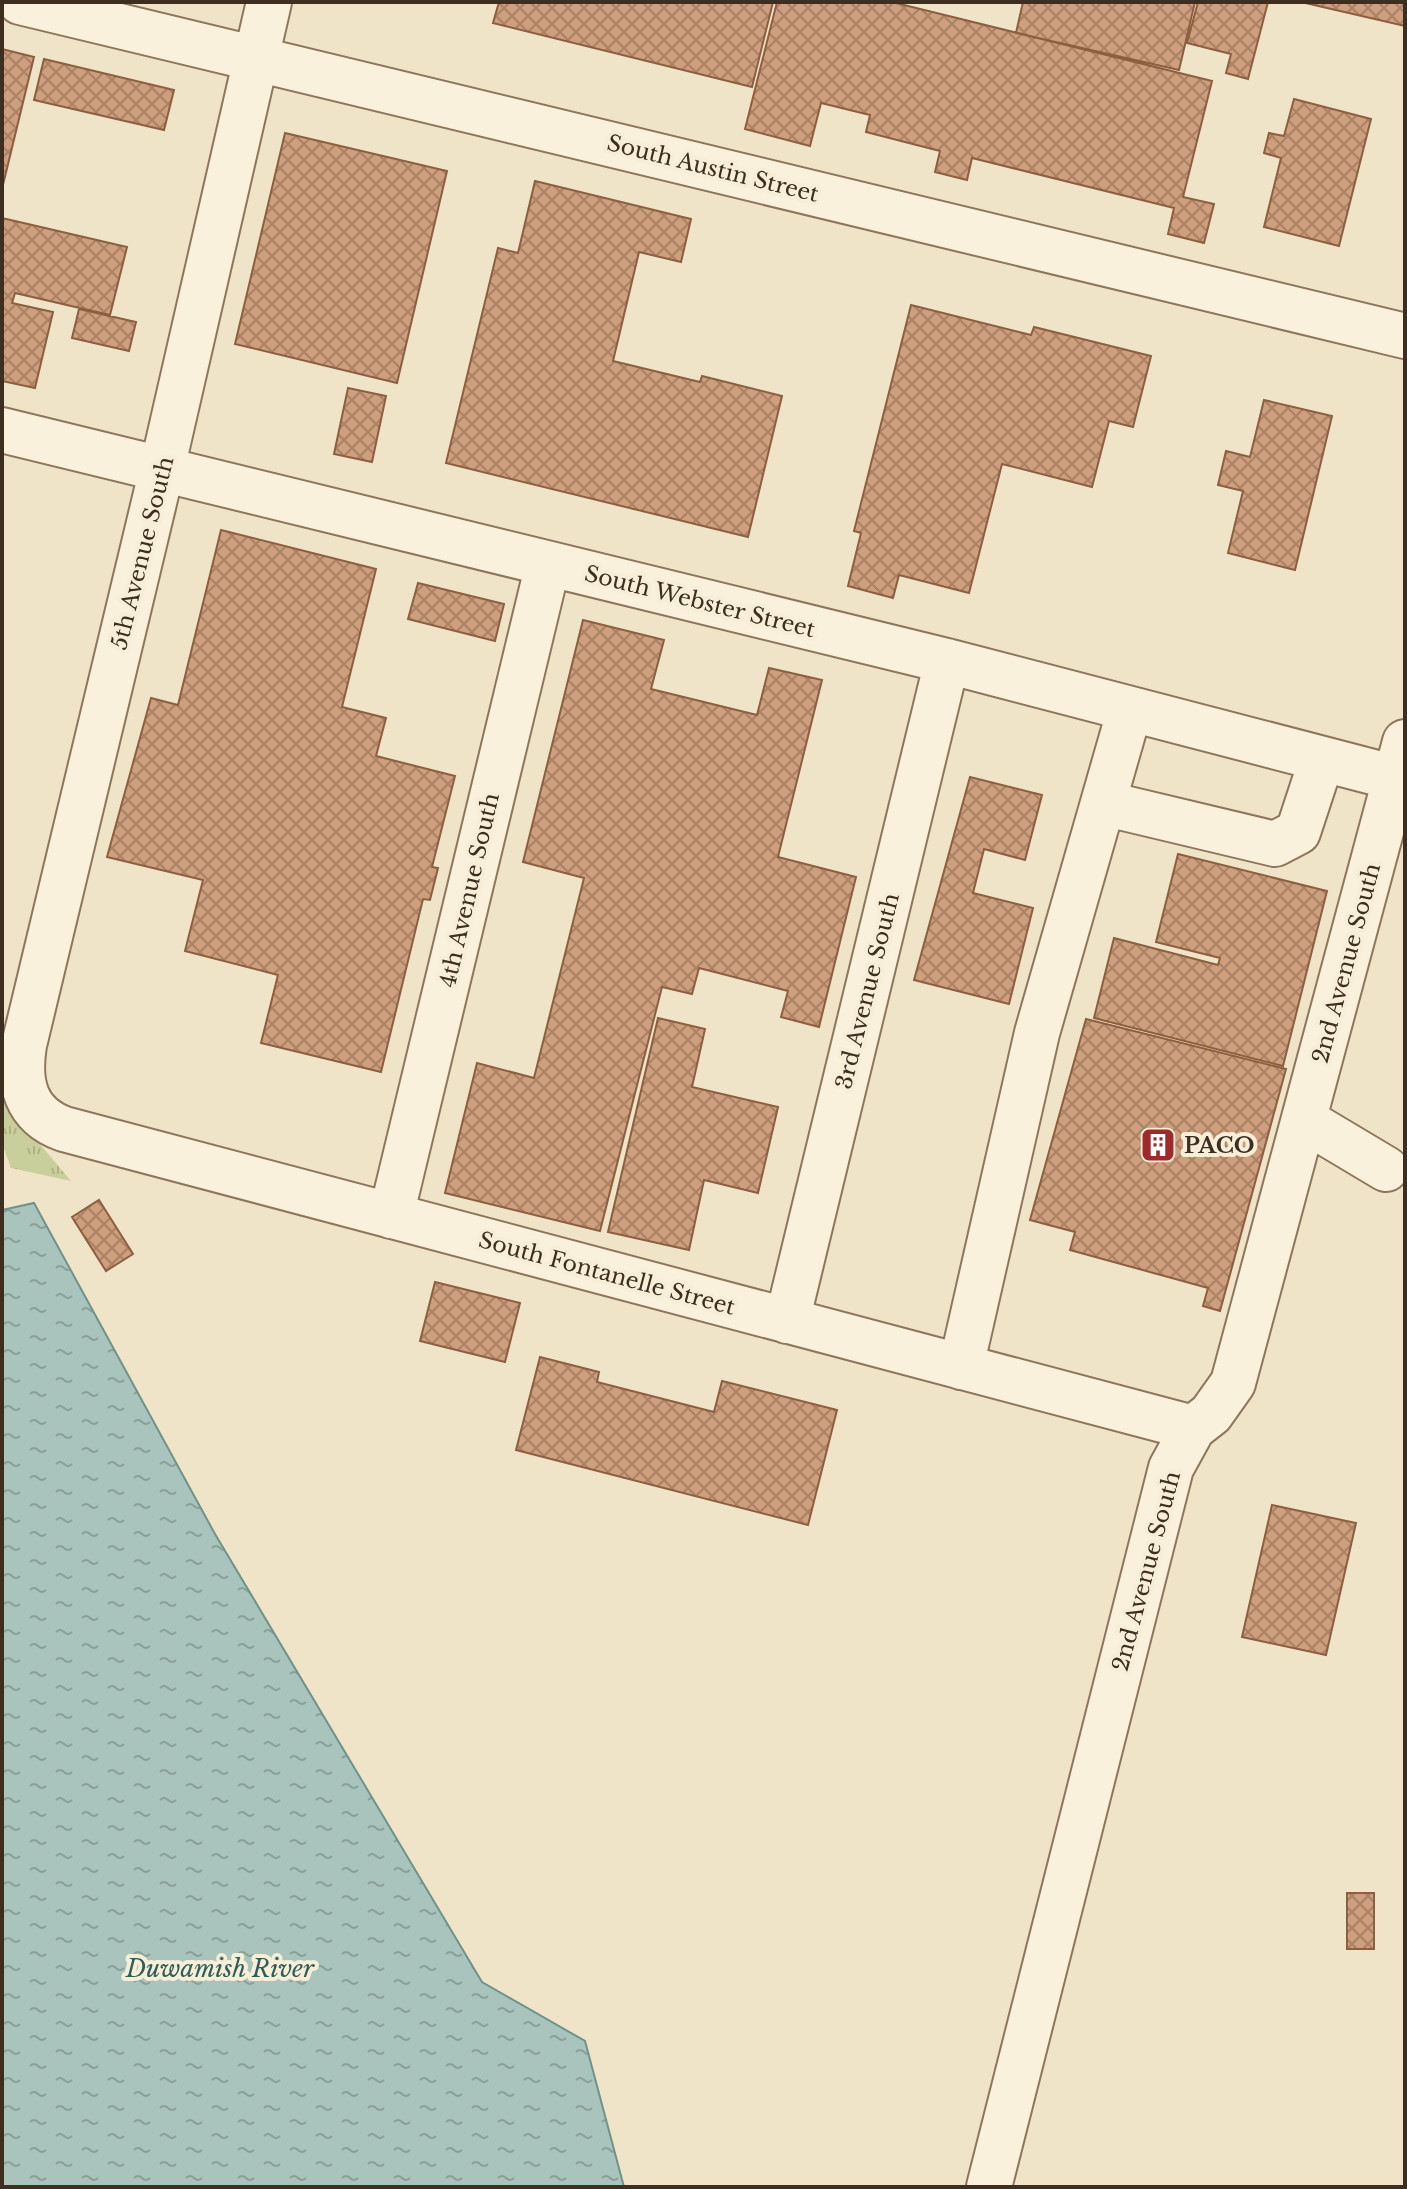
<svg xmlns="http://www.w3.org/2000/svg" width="1407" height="2189" font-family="'Libre Baskerville',serif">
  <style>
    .grass { fill: url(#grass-tufts) }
    .water { fill: url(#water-ripples); stroke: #6f938a; stroke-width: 2 }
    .building { fill: url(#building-cross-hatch); stroke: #8d5f41; stroke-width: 2 }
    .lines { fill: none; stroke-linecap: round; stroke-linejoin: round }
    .minor-casing { stroke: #8d765c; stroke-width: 48 }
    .minor { stroke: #faf1dc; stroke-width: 44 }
    .labels { text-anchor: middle; stroke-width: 8; stroke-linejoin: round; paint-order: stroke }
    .street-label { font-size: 22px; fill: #3d2e20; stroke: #f7eed8 }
    .poi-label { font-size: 22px; font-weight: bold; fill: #3d2e20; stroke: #f7eed8; text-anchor: start }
    .water-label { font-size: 24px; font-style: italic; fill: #2f5d5a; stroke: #f7eed8 }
  </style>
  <defs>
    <pattern id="grass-tufts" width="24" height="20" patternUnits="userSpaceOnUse" patternTransform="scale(2)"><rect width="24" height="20" fill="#c9cf9b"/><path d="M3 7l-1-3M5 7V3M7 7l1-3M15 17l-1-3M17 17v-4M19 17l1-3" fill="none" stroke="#aeb285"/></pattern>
    <pattern id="water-ripples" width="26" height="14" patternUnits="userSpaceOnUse" patternTransform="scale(2)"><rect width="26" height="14" fill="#a9c4bc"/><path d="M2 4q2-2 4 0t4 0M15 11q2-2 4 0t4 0" fill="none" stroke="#8ba098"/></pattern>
    <pattern id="building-cross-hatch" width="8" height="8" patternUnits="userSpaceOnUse" patternTransform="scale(2)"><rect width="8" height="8" fill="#cf9f7d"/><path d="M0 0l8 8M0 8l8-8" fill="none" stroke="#a98266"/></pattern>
  </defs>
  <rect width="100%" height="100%" fill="#f0e4c8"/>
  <path class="grass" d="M2,1099L71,1181L11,1168L2,1143Z"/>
  <path class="water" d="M34,1203L215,1534L482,1982L585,2041L624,2187H2V1210Z"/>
  <path class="building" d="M499,2H773L752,87L493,23Z
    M777,2H892L1212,81L1183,197L1214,204L1204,243L1168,234L1174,208L972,158L967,180L935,172L940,151L866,132L870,115L821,103L810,146L745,129Z
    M1023,2H1195L1179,70L1016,33Z
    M1198,2H1268L1248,79L1226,73L1231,54L1187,43Z
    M1301,2H1405V26Z
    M2,49L34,57L2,189Z
    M44,59L174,90L164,130L34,100Z
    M1294,99L1371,119L1339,246L1264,227L1281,158L1264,153L1269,133L1284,136Z
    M285,133L447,171L397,383L235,344Z
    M535,181L691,219L681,262L639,252L613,361L700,382L702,376L782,396L748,537L446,463L498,248L518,253Z
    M2,218L127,247L110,315L15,293L12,303L53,312L35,388L2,381Z
    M911,305L1031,335L1034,327L1151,356L1133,427L1109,421L1092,487L1002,464L969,593L899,575L893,598L848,586L861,533L854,531Z
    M79,309L136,322L129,351L72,338Z
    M348,388L386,396L372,462L334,454Z
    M1264,400L1332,416L1295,570L1228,553L1243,491L1218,485L1226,451L1250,457Z
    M221,530L376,569L342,707L386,718L376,756L455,776L432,867L438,868L430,900L423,899L381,1072L261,1043L278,975L185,951L203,880L107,857L151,698L178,705Z
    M418,583L504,604L495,641L408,619Z
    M583,620L664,640L651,689L757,715L769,668L822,680L778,857L856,877L819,1027L781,1017L788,991L699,968L692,994L662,987L600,1231L445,1193L477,1063L534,1078L584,878L523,862Z
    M970,777L1042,795L1025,860L984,849L973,893L1033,908L1009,1004L914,980Z
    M1178,854L1327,891L1283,1066L1094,1018L1114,938L1218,965L1220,958L1156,942Z
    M658,1018L705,1029L692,1087L778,1107L758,1193L704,1180L689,1250L608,1232Z
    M1086,1019L1286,1069L1220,1311L1203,1306L1208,1288L1070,1250L1075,1232L1030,1220Z
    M99,1200L133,1254L106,1271L72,1217Z
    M435,1282L520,1303L505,1362L420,1341Z
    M540,1357L599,1372L597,1382L714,1412L722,1381L837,1410L808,1525L516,1450Z
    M1272,1505L1356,1523L1326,1655L1242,1637Z
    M1347,1893H1374V1949H1347Z"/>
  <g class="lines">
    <defs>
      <path id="minor" d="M20,2L1405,336
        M269,2L162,469L24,1045C18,1083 25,1115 64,1129L1193,1428
        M2,430L947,661L1396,778
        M1103,803L1275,844L1298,832L1322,759
        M1304,1120L1386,1169
        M391,1216L548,564
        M787,1321L947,661
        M961,1367L1037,1033L1130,709
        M989,2187L1171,1468L1193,1428L1211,1414L1233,1383L1405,742"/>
    </defs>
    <use href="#minor" class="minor-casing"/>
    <use href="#minor" class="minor"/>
  </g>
  <defs>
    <symbol id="building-square" viewBox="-11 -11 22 22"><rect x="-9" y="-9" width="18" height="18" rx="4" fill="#9e2a2b" stroke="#f7eed8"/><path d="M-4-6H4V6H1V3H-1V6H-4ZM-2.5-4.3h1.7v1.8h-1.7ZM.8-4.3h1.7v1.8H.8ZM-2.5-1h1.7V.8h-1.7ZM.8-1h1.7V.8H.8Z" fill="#fff"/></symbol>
  </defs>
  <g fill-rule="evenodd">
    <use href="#building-square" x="1138" y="1125" width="40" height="40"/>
  </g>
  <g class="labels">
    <g class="street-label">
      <text transform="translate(713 168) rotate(14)" y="8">South Austin Street</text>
      <text transform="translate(142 553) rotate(-76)" y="8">5th Avenue South</text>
      <text transform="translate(700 601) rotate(14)" y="8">South Webster Street</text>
      <text transform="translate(469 890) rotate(-77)" y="8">4th Avenue South</text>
      <text transform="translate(1346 963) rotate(-75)" y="8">2nd Avenue South</text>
      <text transform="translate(867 991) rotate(-76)" y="8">3rd Avenue South</text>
      <text transform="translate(607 1273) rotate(15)" y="8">South Fontanelle Street</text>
      <text transform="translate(1146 1571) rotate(-75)" y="8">2nd Avenue South</text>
    </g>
    <g class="poi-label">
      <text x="1184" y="1153">PACO</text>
    </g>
    <g class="water-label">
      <text x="220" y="1977">Duwamish River</text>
    </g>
  </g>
  <rect width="1407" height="2189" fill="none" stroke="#3d2e20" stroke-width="8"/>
</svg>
